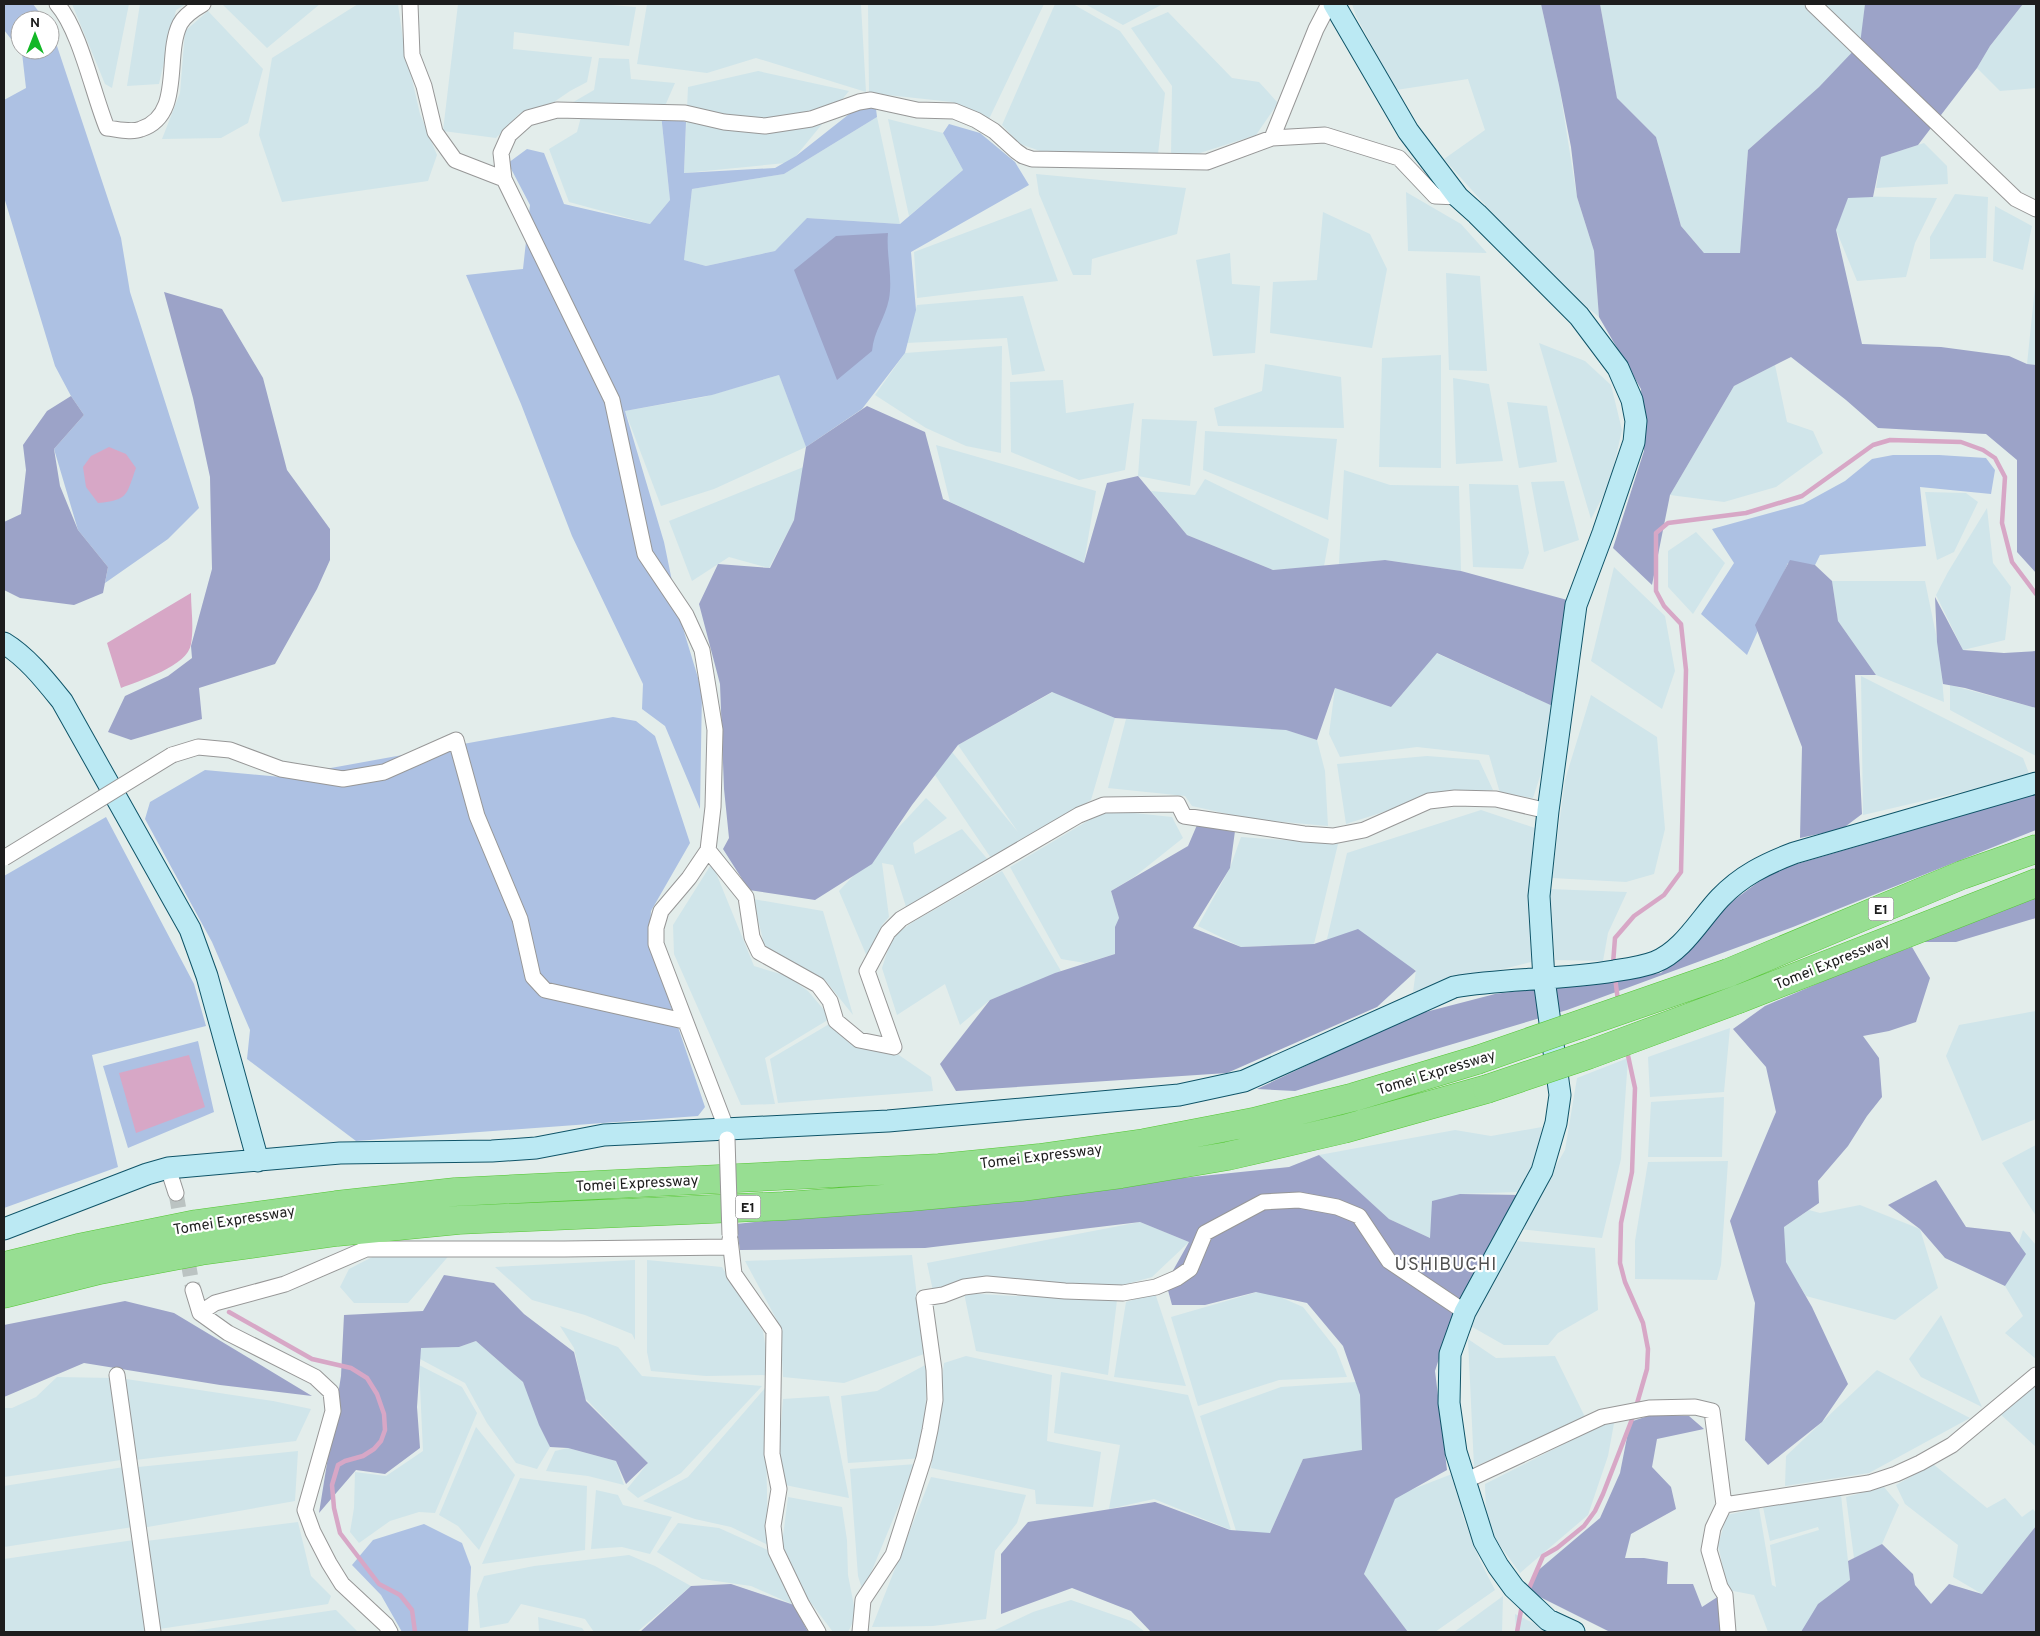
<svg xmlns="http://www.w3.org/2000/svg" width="2040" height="1636" font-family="Overpass,sans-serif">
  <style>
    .farmland { fill: #d0e5ea }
    .grass { fill: #adc1e3 }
    .forest { fill: #9ca3c8 }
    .water { fill: #d7a7c6 }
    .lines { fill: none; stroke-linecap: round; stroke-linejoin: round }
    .stream { stroke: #d7a7c6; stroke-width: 4.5 }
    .street-tunnel { stroke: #bbc3c2; stroke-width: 15; stroke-dasharray: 15 8; stroke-linecap: butt }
    .street-casing { stroke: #979797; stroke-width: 17 }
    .secondary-casing { stroke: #0f5468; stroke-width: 23 }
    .highway-casing { stroke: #55c734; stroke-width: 29 }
    .street { stroke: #fff; stroke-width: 15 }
    .secondary { stroke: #bbe9f3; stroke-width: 21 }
    .highway { stroke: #97de92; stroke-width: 28 }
    .street-bridge-casing { stroke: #979797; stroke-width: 17; stroke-linecap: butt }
    .highway-bridge-casing { stroke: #55c734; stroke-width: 29; stroke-linecap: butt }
    .street-bridge { stroke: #fff; stroke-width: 15 }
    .highway-bridge { stroke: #97de92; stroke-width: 28 }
    .labels { text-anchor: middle; stroke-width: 4.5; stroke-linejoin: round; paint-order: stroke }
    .shield { fill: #fff; stroke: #616161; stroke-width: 1 }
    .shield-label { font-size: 14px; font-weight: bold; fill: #1d1d1d }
    .street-label { font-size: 15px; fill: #1d1d1d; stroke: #fff }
    .quarter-label { font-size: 18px; letter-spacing: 1px; fill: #505050; stroke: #fff }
  </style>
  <rect width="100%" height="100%" fill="#e3edeb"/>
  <path class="farmland" d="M72,4H129L112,88L105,84Z
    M140,4H186L176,10L159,84L127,86Z
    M225,4H320L267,48L223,5Z
    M358,4H398L403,40L420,114L437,155L428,181L282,202L259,135L272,58Z
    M458,4H599L636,7L629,46L514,32L513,49L592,57L587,82L570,91L554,102L519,114L496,138L443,131Z
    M647,4L861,5L866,92L756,58L707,73L637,64Z
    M898,4H1044L989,119L952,102L869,93L868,5Z
    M1055,4H1073L1120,31L1165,93L1158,154L1043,152L1020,144L1002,125Z
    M1085,4H1163L1123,25Z
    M1352,4H1541L1559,85L1577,197L1594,251L1599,317L1548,275L1444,159L1485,130L1468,79L1396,90L1356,16Z
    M1600,4H1865L1861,44L1819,87L1748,150L1740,253H1704L1681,226L1656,137L1617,98Z
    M2023,4H2036V88L2000,91L1977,68L1990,46Z
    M208,11L263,69L248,123L221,138L162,139L180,93L185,31Z
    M1168,12L1232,78L1259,82L1278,103L1256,135L1200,153L1171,156L1172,86L1131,28Z
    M599,58L629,59L631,79L675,83L661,115L670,200L650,224L569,202L549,149L577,132L581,117L570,104L594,90Z
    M758,71L849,91L796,156L786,163L684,173L688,87Z
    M877,117L900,224L808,218L775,251L706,266L684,260L692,189L784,174Z
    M888,119L943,133L963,170L909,216Z
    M1924,143L1947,166L1948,184L1876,188L1881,157Z
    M1036,174L1186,188L1177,234L1092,259L1091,275H1073L1039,194Z
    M1406,192L1461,224L1487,253L1408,251Z
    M1955,194L1988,197L1986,258L1930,259V237Z
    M1848,196L1937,198L1915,243L1906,277L1857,281L1836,230Z
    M1995,206L2032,226L2023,270L1993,261Z
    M1031,208L1058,281L917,298L914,252Z
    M1323,212L1370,234L1387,269L1372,348L1270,333L1273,282L1317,280Z
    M1230,253L1232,284L1260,286L1255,353L1213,356L1196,260Z
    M1446,273L1480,276L1487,371L1449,370Z
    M2035,287H2036V365L2027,364Z
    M1023,296L1045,371L1012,375L1007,338L906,343L917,305Z
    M1539,343L1585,361L1611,385L1622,430L1610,483L1591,519Z
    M1002,346L1001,453L966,446L926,428L875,395L905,353Z
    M1441,355V468L1379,467L1382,358Z
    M1265,364L1341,377L1344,428L1218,426L1214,408L1262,391Z
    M1775,365L1787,422L1813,431L1823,453L1776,487L1724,502L1670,495L1734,386Z
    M779,375L806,447L714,489L661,506L625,411L704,397Z
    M1453,378L1489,384L1503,461L1456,464Z
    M1063,380L1066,413L1134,403L1125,470L1079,480L1011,452L1010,382Z
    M1507,402L1547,406L1557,462L1519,468Z
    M1142,419L1197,421L1190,486L1138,476Z
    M1205,431L1337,439L1328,520L1203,470Z
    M936,445L1096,491L1084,563L950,502Z
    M806,466L794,520L769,568L729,557L692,581L669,521Z
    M1344,470L1390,485L1459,486L1461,571L1385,560L1339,564Z
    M1205,479L1329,539L1324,566L1273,570L1187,535L1151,491L1195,495Z
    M1564,481L1579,540L1544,552L1531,482Z
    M1469,484L1518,485L1529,553L1523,569L1473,567Z
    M1925,492L1966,493L1978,502L1954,552L1937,560Z
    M1987,508L1993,563L2011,587L2005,640L1963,650L1936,595L1948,572Z
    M1696,532L1725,563L1693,614L1668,587V551Z
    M1614,567L1665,616L1675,671L1662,709L1591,661Z
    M1832,581H1925L1940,654L1944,702L1876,675L1838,621Z
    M1436,653L1557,708L1547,755L1533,798L1500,793L1489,755L1417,747L1340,757L1329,734L1335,688L1391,707Z
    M1861,676L2023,758L2030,776L1863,815Z
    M1950,685L2036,708V756L1950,710Z
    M1053,692L1115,718L1091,800L993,861L935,775L952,752L1018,832L958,745Z
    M1591,695L1657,737L1665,829L1654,874L1626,882L1552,878L1565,780Z
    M1247,717L1317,740L1325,771L1328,826L1250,819L1192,806L1185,796L1108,788L1126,719Z
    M1427,756L1479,760L1493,790L1466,791L1427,798L1346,824L1337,764Z
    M926,798L947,818L913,843L915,854L962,829L989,861L907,910L893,865L882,863L889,917L882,925L868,959L839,891Z
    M1106,810L1172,817L1183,838L1134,877L1111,891L1119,918L1115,954L1085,963L1061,959L1010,867Z
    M1481,810L1535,828L1529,895L1531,962L1413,992L1416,970L1327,939L1347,853Z
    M1241,837L1338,844L1314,944L1241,947L1198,926L1230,868Z
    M712,863L754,966L787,976L808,991L831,1018L765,1058L775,1104L741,1105L674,954L673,925Z
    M1002,871L1061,971L990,1000L960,1025L945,984L897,1015L882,968L892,937L913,922Z
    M1548,889L1627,892L1608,933L1603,961L1555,960Z
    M753,899L823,911L853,1015L825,980L765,948Z
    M2036,1011V1119L1982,1141L1946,1056L1959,1025Z
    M831,1023L893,1051L931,1077L933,1091L778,1103L770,1059Z
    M1730,1028L1724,1092L1650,1097L1648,1057Z
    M1628,1058L1621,1159L1602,1238L1519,1229L1565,1150L1577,1078Z
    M1724,1097L1722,1157H1648L1651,1102Z
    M1542,1127L1537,1159L1518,1192L1460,1194L1430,1238L1389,1219L1319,1155L1455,1130L1491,1136Z
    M2036,1145V1216L2002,1163Z
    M1728,1161L1721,1265L1717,1280L1635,1279V1241L1648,1162Z
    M1860,1205L1920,1229L1938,1288L1895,1320L1806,1296L1785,1262L1784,1227L1809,1210L1820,1213Z
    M1140,1222L1189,1242L1152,1277L1123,1285H1066L979,1277L933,1291L927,1263Z
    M2023,1230L2036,1245V1359L2005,1333L2023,1316L2005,1286Z
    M1516,1241L1595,1248L1598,1310L1558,1333L1548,1345H1504L1467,1324Z
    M382,1252H452L408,1303H354L340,1287L349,1269Z
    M912,1255L924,1354L844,1383L783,1377L780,1326L745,1261Z
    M635,1260V1340L632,1334L585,1315L532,1300L495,1267Z
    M647,1260L722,1267L763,1331L770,1375L706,1376L651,1371L647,1352Z
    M1264,1290L1303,1307L1336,1349L1347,1377L1279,1380L1198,1406L1171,1317Z
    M964,1293L1012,1296L1116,1295L1117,1300L1108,1375L976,1351Z
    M1155,1293L1186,1386L1114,1377L1126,1302Z
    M1941,1315L1982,1407L1921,1377L1909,1359Z
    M560,1326L618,1347L642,1376L762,1386L681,1473L638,1498L627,1489L648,1463L585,1398L574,1348Z
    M1468,1339L1496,1358L1555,1356L1585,1417L1474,1467Z
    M476,1341L523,1382L550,1447L537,1469L516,1463L487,1423L465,1383L420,1359V1348L459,1347Z
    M966,1356L1052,1375L1047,1441L1101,1452L1093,1507L1036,1504L1035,1490L931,1468L944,1363Z
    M927,1364L924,1458L848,1463L841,1396L877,1391Z
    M419,1365L462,1387L477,1413L435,1513L419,1512L390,1521L359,1543L350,1532L354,1508L355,1472L386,1476L423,1451Z
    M1877,1370L1970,1418L1869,1473L1785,1486L1786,1456Z
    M1061,1372L1188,1395L1231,1530L1154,1499L1109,1509L1120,1445L1054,1433Z
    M57,1377L113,1378L121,1460L4,1477V1408H12L36,1397Z
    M126,1379L273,1401L311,1409L296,1441L135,1460Z
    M1356,1382L1360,1395L1368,1451L1303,1459L1270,1533L1237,1534L1200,1416L1281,1387Z
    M2036,1385V1447L1998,1412Z
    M765,1388L768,1545L731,1527L695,1519L643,1501L688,1477Z
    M829,1396L849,1498L785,1485L779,1450L783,1399Z
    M1615,1418L1608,1456L1588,1515L1520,1573L1493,1536L1486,1515L1485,1484Z
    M476,1427L515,1475L479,1550L458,1526L439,1515Z
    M568,1448L616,1461L624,1485L588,1476L546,1471L555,1451Z
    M298,1451L295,1501L142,1528L138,1467Z
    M916,1464L863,1592L858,1576L850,1469Z
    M1933,1464L1987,1508L2005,1498L2022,1517L2033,1509L2036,1513V1526L1982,1594L1953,1577L1958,1545L1905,1504L1896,1485Z
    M124,1467L133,1527L4,1547V1486Z
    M1457,1472L1462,1514L1480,1561L1495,1590L1435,1632H1408L1364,1574L1385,1500Z
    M931,1477L1026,1495L1017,1523L995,1551L986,1619L933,1626L872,1627Z
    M520,1478L587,1486L585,1550L482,1564Z
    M1884,1487L1899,1505L1882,1544L1854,1558L1846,1497Z
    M596,1490L618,1495L623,1505L672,1517L650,1554L622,1547L591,1549Z
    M1841,1495L1850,1580L1803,1632H1768L1754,1595L1728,1590L1718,1545L1727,1515L1759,1508L1772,1585L1776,1587L1770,1545L1819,1530L1818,1527L1770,1541L1763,1507Z
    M788,1497L842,1507L847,1540L848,1575L856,1616L848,1632H833L805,1595L782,1544Z
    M298,1522L311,1576L331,1596L328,1604L159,1629L146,1541Z
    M678,1523L719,1528L770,1551L794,1605L751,1586L702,1579L657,1552Z
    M134,1540L146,1632H4V1559Z
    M629,1555L655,1566L691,1586L637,1632H594L585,1619L521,1604L508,1623L480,1628L477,1594L484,1576L534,1566Z
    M1503,1596L1502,1632H1454Z
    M1071,1600L1131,1621L1145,1632H961L995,1630L1033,1612Z
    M336,1610L358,1632H187L335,1610Z
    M1515,1614L1552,1632H1516Z
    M538,1617L582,1628L585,1632H539Z"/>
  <path class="grass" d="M4,4H33L45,20H20V50H50L51,28L121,238L130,292L199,508L168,539L105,583L108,567L78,530L54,449L84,415L71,396L55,366L4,197V100L26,88L22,53L4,30Z
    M875,101L877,117L784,174L692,189L684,260L706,266L775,251L807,218L900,224L963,170L943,133L949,124L980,133L1015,162L1029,185L911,252L916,310L905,353L862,409L806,447L779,375L712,395L625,411L664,542L679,615L702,691L700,809L665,726L642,709L643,684L572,536L521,404L466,275L523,269L530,205L508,163L527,149L544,153L564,204L650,224L670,200L661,114L686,122L684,173L775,168L796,156L853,111Z
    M1893,455H1939L1986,458L1995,470L1991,494L1920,487L1926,546L1820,555L1815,565L1788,563L1747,655L1701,614L1734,563L1712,529L1803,504L1845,481L1872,459Z
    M613,717L636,721L655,736L690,843L651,911L649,941L705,1107L698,1116L356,1141L247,1059L250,1030L212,942L145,819L150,802L205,770L281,777Z
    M106,817L194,984L206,1026L92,1055L118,1167L4,1208V876Z
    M198,1041L214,1112L128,1148L103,1066Z
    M424,1524L462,1543L471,1567L468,1632H402L381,1595L352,1565L373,1540Z"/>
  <path class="forest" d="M1541,4H1600L1617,98L1656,137L1681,226L1704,253H1740L1748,150L1819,87L1860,44L1865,4H2023L1990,46L1977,68L1918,145L1881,157L1873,197L1848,198L1836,230L1862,344L1941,347L2009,356L2027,364L2036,365V573L2017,552V460L1986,434L1878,428L1846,400L1791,357L1734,386L1670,495L1652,585L1613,548L1644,451L1641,389L1599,317L1594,251L1577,197L1571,147L1559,85Z
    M888,233C886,255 893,276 889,299C885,319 874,330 872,351L837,380L794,270L836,236Z
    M164,292L222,309L263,378L287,470L330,529V560L317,589L275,664L199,688L202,719L131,740L108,732L125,696L168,676L192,658L191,646L212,569L210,477L193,398Z
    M71,396L84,415L54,449L60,486L78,530L108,567L103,593L74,605L20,598L4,590V522L21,514L26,470L23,445L47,411Z
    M867,406L925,432L943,499L1084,563L1107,483L1138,476L1187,535L1273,570L1385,560L1461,571L1571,601L1557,708L1437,653L1391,707L1335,688L1317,740L1286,730L1115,718L1052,692L958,745L912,805L872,864L815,900L749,890L723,849L729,838L724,789L720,684L699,604L718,564L770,568L794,520L806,447Z
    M1790,560L1815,565L1832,581L1838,621L1876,675H1855L1862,814L1842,829L1800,838L1802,747L1755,625Z
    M1935,597L1963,650L2004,653L2036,651V708L1965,688L1943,684L1937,642Z
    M2036,794V830L1793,927L1567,1010L1295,1091L1257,1089L1414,1015L1495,994L1661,973L1734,900L1773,871Z
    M1197,825L1235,831L1230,868L1193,928L1241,947L1314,944L1358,929L1416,971L1377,1007L1227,1073L956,1091L940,1064L990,1000L1055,973L1115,954V927L1119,918L1111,891L1188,846Z
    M2036,897V918L1956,942H1915Z
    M1912,947L1930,978L1916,1022L1889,1031L1863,1036L1879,1058L1882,1097L1867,1116L1848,1146L1818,1181L1819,1203L1784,1227L1786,1262L1812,1307L1848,1384L1822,1422L1768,1465L1745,1440L1755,1303L1730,1221L1776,1112L1766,1067L1733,1029L1765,1006L1870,961Z
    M1319,1155L1389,1219L1430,1238L1432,1201L1460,1194L1521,1195L1454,1312L1435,1371L1447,1470L1395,1499L1364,1574L1408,1632H1151L1131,1611L1072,1588L1001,1614V1554L1028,1522L1155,1502L1230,1530L1270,1533L1303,1459L1362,1450L1360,1395L1343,1346L1307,1303L1256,1292L1205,1305H1172L1166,1283L1189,1242L1140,1222L925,1248L740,1250L736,1224L1289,1167Z
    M1936,1180L1966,1227L2010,1232L2026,1254L2005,1286L1945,1258L1920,1229L1888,1205Z
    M444,1275L494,1283L524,1314L574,1352L586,1401L648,1463L626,1484L616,1461L568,1448L550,1447L539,1425L523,1382L476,1341L459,1347L421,1348L417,1407L420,1448L385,1474L356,1470L319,1513L341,1376L344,1315L423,1311Z
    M125,1301L174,1313L312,1396L220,1385L84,1363L4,1397V1325Z
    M1651,1415L1689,1416L1704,1429L1657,1439L1652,1467L1671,1487L1676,1509L1631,1534L1625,1558H1644L1668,1562L1667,1584H1693L1702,1607L1719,1596L1725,1632H1610L1528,1591L1535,1573L1600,1518L1620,1473L1630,1422Z
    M2036,1526V1632H1801L1818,1604L1850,1580L1848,1561L1882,1544L1913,1574L1915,1585L1931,1604L1949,1584L1982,1594Z
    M731,1584L794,1605L808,1632H640L691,1586Z"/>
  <path class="water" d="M109,447L126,454L136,468C126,495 129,500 98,503L86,487L83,467L91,456Z
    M191,593C191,609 194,627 191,644C188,666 139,681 121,688L107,643Z
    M189,1055L205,1107L136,1133L119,1073Z"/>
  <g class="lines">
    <path class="stream" d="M1613,964L1615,938L1634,916L1664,895L1681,872L1686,670L1681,624L1664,606L1656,591V533L1668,523L1746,513L1802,496L1873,445L1890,440L1961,442L1983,450L1995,458L2005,477L2002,523L2012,562L2036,594
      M1615,977L1618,1001
      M1627,1051L1635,1088L1632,1172L1621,1223L1620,1263L1625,1282L1643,1323L1648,1349L1647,1369L1636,1407
      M229,1312L312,1359L351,1368L367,1378L377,1394L384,1414L385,1430L381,1441L374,1449L363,1456L345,1461L338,1465L332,1485L334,1508L340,1533L379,1584L400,1595L412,1610L415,1632
      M1527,1593L1543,1556L1557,1548L1584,1526L1595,1511L1603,1494L1634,1414
      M1517,1632L1522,1605"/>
    <path class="street-tunnel" d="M176,1193L193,1290"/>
    <defs>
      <path id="street" d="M57,4C80,30 93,94 107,128C117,129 132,133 141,129C184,115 164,56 180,24C184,16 196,8 203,4
        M410,4L412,55L424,86L435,132L455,160L504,179
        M1813,4L2016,199L2036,209
        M1272,138L1316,29L1329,4
        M172,755L198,747L230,750L281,769L343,779L384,772L456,740L477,816L520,919L533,977L545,990L684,1021
        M708,850L746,897L752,937L759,952L818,985L830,1001L836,1021L859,1040L894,1047L867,971L888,932L901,919L1079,815L1104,805L1178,804L1184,816L1304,834L1333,836L1364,830L1429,801L1455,798L1496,799L1548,811
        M727,1138V1130L656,944V928L661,911L689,878L708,850L713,807L715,730L702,650L686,615L645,554L612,400L504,179L501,153L509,135L528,118L557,110L685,113L724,122L765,126L811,119L859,102L871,100L917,110L954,111L976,120L994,131L1016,151L1023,156L1032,159L1207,162L1272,138L1325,135L1399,158L1435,196L1458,197
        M168,1168L176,1193
        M730,1239L734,1274L774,1331L772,1454L779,1489L773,1526L776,1551L801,1603L818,1632
        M193,1290L200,1313L228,1333L315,1377L331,1392L333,1411L305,1510L313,1532L329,1563L342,1584L386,1625L390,1632
        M200,1313L215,1303L285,1284L366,1249H564L730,1247
        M117,1375L153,1632
        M1465,1481L1602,1417L1649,1408L1695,1407L1712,1411L1724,1505L1713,1528L1709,1550L1720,1587L1725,1595L1728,1632
        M1724,1505L1869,1483L1896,1474L1920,1463L1952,1445L2036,1375
        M860,1632L863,1600L893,1555L924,1458L930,1430L935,1400L934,1370L924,1298L943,1295L964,1287L987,1284L1065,1291L1123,1293L1156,1287L1177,1278L1190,1269L1205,1233L1263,1202L1299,1200L1337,1207L1359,1216L1389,1261L1465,1312"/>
      <path id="secondary" d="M1334,4L1408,131L1458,197L1477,214L1579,316L1618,368L1632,400L1636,421L1634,442L1603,533L1576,605L1548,811L1539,896L1544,979L1560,1095L1556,1123L1542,1171L1465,1312L1450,1354L1449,1403L1456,1452L1484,1541L1498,1566L1514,1588L1548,1620L1574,1632
        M4,643C27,657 45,680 62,701L190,929L207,976L258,1161
        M4,1229L147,1174L168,1168L340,1153L492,1151L536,1148L604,1135L888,1121L1179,1095L1244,1081L1454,987C1507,978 1561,980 1614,971C1627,969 1642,967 1655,962C1683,951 1700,919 1720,898C1741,876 1765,864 1794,853L2036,783"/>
      <path id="highway" d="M1728,973L1962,875L2036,849
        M1739,999L2036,883
        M4,1266L78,1248L196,1224L336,1205L455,1192L939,1168L1039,1158L1144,1143L1253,1122L1354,1097L1477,1060
        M4,1294L100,1270L201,1251L337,1232L459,1220L784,1206L910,1197L1021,1187L1121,1174L1228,1156L1344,1129L1487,1089"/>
    </defs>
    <use href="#street" class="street-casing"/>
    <use href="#secondary" class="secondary-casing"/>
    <use href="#highway" class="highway-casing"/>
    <use href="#street" class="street"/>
    <use href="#secondary" class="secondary"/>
    <use href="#highway" class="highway"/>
    <defs>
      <path id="street-bridge" d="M4,858L172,755
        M727,1139L730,1235"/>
      <path id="highway-bridge" d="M1477,1060L1728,973
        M1487,1089L1588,1055L1739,999"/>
    </defs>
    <use href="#street-bridge" class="street-bridge-casing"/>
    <use href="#highway-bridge" class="highway-bridge-casing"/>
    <use href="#street-bridge" class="street-bridge"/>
    <use href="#highway-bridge" class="highway-bridge"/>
  </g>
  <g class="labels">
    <g class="shield">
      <rect x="1868.5" y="897.5" width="25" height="23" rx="4"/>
      <rect x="735.5" y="1195.5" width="25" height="23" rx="4"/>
    </g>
    <g class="shield-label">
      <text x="1881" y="914">E1</text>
      <text x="748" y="1212">E1</text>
    </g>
    <g class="street-label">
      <text transform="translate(1832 962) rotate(-22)" y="5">Tomei Expressway</text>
      <text transform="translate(1436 1072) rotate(-17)" y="5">Tomei Expressway</text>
      <text transform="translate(1041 1156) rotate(-7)" y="5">Tomei Expressway</text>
      <text transform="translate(637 1183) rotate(-3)" y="5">Tomei Expressway</text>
      <text transform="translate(234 1220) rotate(-9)" y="5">Tomei Expressway</text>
    </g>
    <g class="quarter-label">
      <text x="1446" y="1270">USHIBUCHI</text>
    </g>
  </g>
  <rect width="2040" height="1636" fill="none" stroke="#1d1d1d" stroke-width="10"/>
  <g transform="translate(35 35)"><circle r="24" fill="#ffffff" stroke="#a5a5a5"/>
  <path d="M0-4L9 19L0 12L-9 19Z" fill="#13b726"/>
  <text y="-8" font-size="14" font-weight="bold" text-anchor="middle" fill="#1d1d1d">N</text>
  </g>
</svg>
